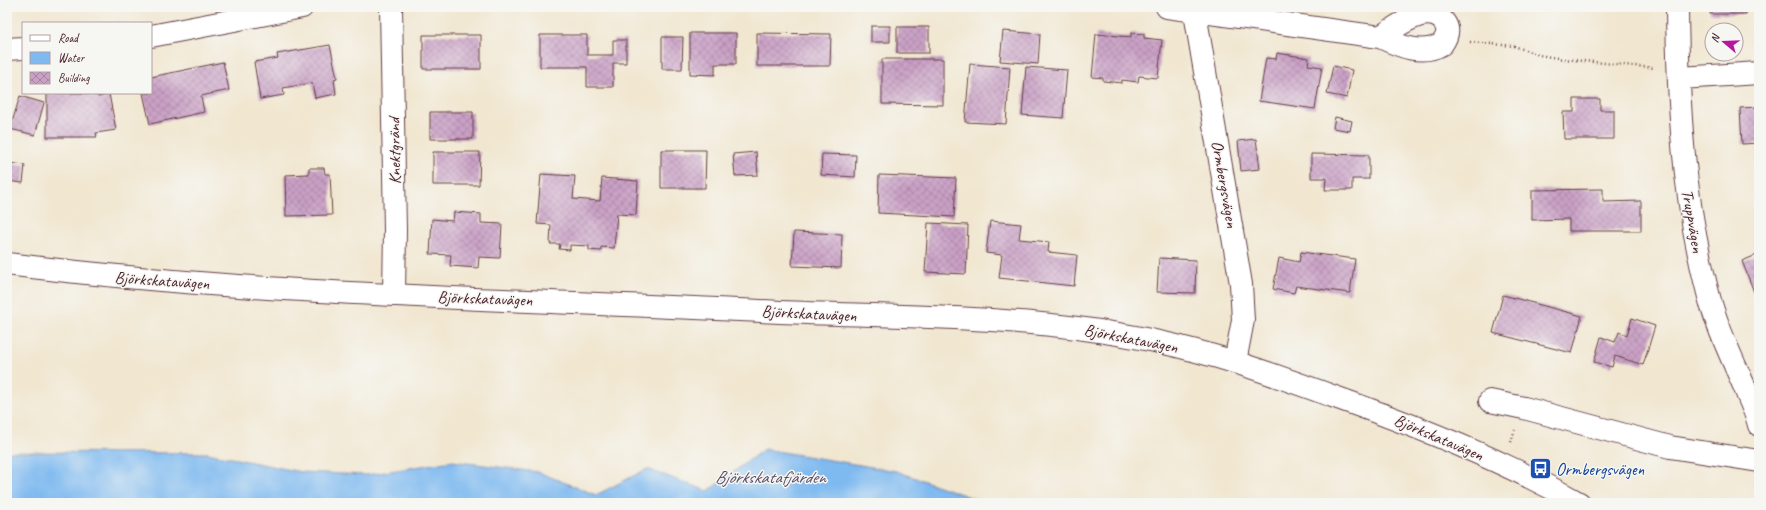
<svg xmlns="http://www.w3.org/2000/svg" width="1766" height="510" font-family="Caveat,sans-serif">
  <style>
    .water { fill: #7eb9f0; stroke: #646c8e }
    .building { fill: url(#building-cross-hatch) }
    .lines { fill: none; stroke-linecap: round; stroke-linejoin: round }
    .minor-casing { stroke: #633d44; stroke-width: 24 }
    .path { stroke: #633d44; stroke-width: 2.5; stroke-dasharray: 1 3; stroke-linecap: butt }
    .minor { stroke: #fff; stroke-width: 22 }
    .labels { text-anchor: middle; stroke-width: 3; stroke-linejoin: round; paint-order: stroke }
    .street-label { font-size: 17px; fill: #4a1f2b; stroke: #f6f6f2 }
    .transit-label { font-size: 17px; fill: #164399; stroke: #f6f6f2; text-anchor: start }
    .water-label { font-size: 18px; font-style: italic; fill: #5a4d66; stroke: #f6f6f2 }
  </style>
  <defs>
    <pattern id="building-cross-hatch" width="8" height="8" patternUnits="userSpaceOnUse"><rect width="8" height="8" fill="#caa1c6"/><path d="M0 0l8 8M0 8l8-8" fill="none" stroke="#a683a1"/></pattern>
  </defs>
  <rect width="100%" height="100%" fill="#f6f6f2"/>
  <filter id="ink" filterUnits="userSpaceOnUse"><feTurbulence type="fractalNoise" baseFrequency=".025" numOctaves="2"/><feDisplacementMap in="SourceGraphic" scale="8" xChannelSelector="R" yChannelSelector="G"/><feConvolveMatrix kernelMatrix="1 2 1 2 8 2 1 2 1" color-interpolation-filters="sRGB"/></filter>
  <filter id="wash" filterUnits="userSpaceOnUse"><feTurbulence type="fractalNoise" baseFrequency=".012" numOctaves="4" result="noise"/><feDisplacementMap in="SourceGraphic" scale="16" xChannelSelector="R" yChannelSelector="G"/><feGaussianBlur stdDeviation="0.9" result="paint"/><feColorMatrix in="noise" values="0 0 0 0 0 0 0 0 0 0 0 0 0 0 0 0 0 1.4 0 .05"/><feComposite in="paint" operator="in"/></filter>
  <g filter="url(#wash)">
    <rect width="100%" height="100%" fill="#f1e7d1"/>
    <path class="water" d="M764,449L896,471L987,503H7V452L207,453L301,472L366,475L452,461L538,472L596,495L647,469L708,491Z"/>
    <g id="blocks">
      <path class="building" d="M1710,7H1746V14H1710Z
        M871,26H890V42H871Z
        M897,27H929V53H897Z
        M1003,31L1040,34L1038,64L1000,61Z
        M690,33H736V64H715V75L690,74Z
        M757,33L831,34L830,66H757Z
        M1131,33L1144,34V38L1162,40L1158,78L1139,76L1138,82L1122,80V83L1103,81V78L1092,77L1096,34L1131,37Z
        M423,35H481V69H423Z
        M540,35H587V55H613V40H626V63H613V87H587V67H540Z
        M662,37H683L682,69H662Z
        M330,45L337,78L334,79L336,94L315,98L312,83L283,88L284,95L260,99L254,62L278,58L277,54Z
        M1277,53L1309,58L1308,65L1322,67L1315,109L1259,101L1266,58L1276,59Z
        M882,59H943V105L882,104Z
        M223,62L229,90L201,96L204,112L150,124L143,93H151V77Z
        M970,64L1010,67L1006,124L965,122Z
        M1333,66L1352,70L1347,98L1327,94Z
        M1026,67L1067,70L1063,118L1022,115Z
        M47,93H98V97L109,94L116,130L96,133L97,137H47Z
        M20,96L44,103L35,135L10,129Z
        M1574,99H1600V110H1614V139H1564L1563,112H1574Z
        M1759,107V143L1742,144L1740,108Z
        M430,112H473V139H430Z
        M1335,117L1352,121L1350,131L1333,128Z
        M1256,139L1260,169L1241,171L1238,141Z
        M661,150H706L705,188H661Z
        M433,152H480L479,185H433Z
        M756,152L758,175L735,176L733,154Z
        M822,154L856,155L855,177L821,175Z
        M1311,154L1369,155V179H1352V190H1325L1326,178H1311Z
        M9,163L25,165L23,183L7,181Z
        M309,168H324L325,174H330L332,215L286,216L285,175L309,174Z
        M541,174L575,176L573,199L600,201L602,178L638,181L636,215L617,214L614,248L601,247V251L589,250V246L570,245V250L559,249L560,244H550L551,225L537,224Z
        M879,175L956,178L954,217L878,213Z
        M1603,189V202L1641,201V231H1569V219L1532,220V190Z
        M454,212L481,214V223L502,224L500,258L479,257L478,268L450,266L451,255L430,254L432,219L453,221Z
        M990,221L1021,224L1019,239L1049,242L1048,252L1077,255L1074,286L999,278L1002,255L986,253Z
        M928,223L968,225L966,274L925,272Z
        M794,232L842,234L841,268L792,266Z
        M1301,252L1355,259L1350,293L1296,286L1294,293L1273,289L1279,258L1299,262Z
        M1759,254V305L1742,261Z
        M1159,258L1196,260L1195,293L1157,292Z
        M1503,295L1582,316L1572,353L1493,333Z
        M1632,318L1655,326L1643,365L1615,356L1612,367L1594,362L1601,337L1615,342L1619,332L1627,335Z"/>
    </g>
  </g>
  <g filter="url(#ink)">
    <use href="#blocks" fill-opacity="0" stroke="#633d44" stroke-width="1"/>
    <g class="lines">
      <defs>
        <path id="minor" d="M391,7L395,230L394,294
          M1167,7L1380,37C1399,46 1422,56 1442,44C1447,37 1450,30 1444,22C1428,1 1395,28 1380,37
          M1194,7L1241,284L1243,320L1235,362
          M1677,7C1678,102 1683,197 1707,289C1715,323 1731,356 1745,388C1749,400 1756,412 1759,425
          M151,36L302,7
          M7,49L23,48
          M1680,78L1759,73
          M7,264C263,296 523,299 780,312C903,317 1029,315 1150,340C1214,353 1275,375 1335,397C1419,427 1502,460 1579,503
          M1490,401L1524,408L1670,447L1759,461"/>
      </defs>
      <use href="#minor" class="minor-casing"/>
      <path class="path" d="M1470,42L1514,46L1539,55L1563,59L1655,68
        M1511,442L1515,430"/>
      <use href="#minor" class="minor"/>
    </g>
  </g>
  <defs>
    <symbol id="bus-square" viewBox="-11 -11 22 22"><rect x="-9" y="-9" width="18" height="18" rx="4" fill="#1a4fb4" stroke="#f6f6f2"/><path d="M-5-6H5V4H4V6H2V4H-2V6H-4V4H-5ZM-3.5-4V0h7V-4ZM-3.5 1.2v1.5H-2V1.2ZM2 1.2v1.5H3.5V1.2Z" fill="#fff"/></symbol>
  </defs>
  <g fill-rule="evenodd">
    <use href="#bus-square" x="1528" y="456" width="25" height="25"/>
  </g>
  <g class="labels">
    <g class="street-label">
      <text transform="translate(394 151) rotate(-91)" y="6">Knektgränd</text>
      <text transform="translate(1225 184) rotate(80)" y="6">Ormbergsvägen</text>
      <text transform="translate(1693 221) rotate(80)" y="6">Truppvägen</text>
      <text transform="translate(162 280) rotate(4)" y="6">Björkskatavägen</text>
      <text transform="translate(485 298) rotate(2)" y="6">Björkskatavägen</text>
      <text transform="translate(809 313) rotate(3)" y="6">Björkskatavägen</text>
      <text transform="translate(1131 338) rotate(11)" y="6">Björkskatavägen</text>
      <text transform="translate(1439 437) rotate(23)" y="6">Björkskatavägen</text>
    </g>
    <g class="transit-label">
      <text x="1556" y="475">Ormbergsvägen</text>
    </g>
    <g class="water-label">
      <text x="770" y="483">Björkskatafjärden</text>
    </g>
  </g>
  <rect width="1766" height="510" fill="none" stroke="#f6f6f2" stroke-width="24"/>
  <rect x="22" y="22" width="130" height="72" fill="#f6f6f2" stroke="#b1a0a2"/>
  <rect x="30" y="35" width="20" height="6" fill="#ffffff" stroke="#b1a0a2"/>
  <text x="58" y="42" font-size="12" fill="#4a1f2b">Road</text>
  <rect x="30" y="52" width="20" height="12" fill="#7eb9f0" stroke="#b1a0a2"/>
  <text x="58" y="62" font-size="12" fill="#4a1f2b">Water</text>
  <rect x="30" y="72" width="20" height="12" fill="url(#building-cross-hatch)" stroke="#b1a0a2"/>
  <text x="58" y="82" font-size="12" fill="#4a1f2b">Building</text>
  <g transform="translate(1724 42) rotate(289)"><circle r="19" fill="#f6f6f2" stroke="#b1a0a2"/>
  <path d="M0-3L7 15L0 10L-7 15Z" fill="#b5179e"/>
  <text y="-6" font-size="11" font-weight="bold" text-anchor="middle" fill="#4a1f2b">N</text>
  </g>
</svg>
